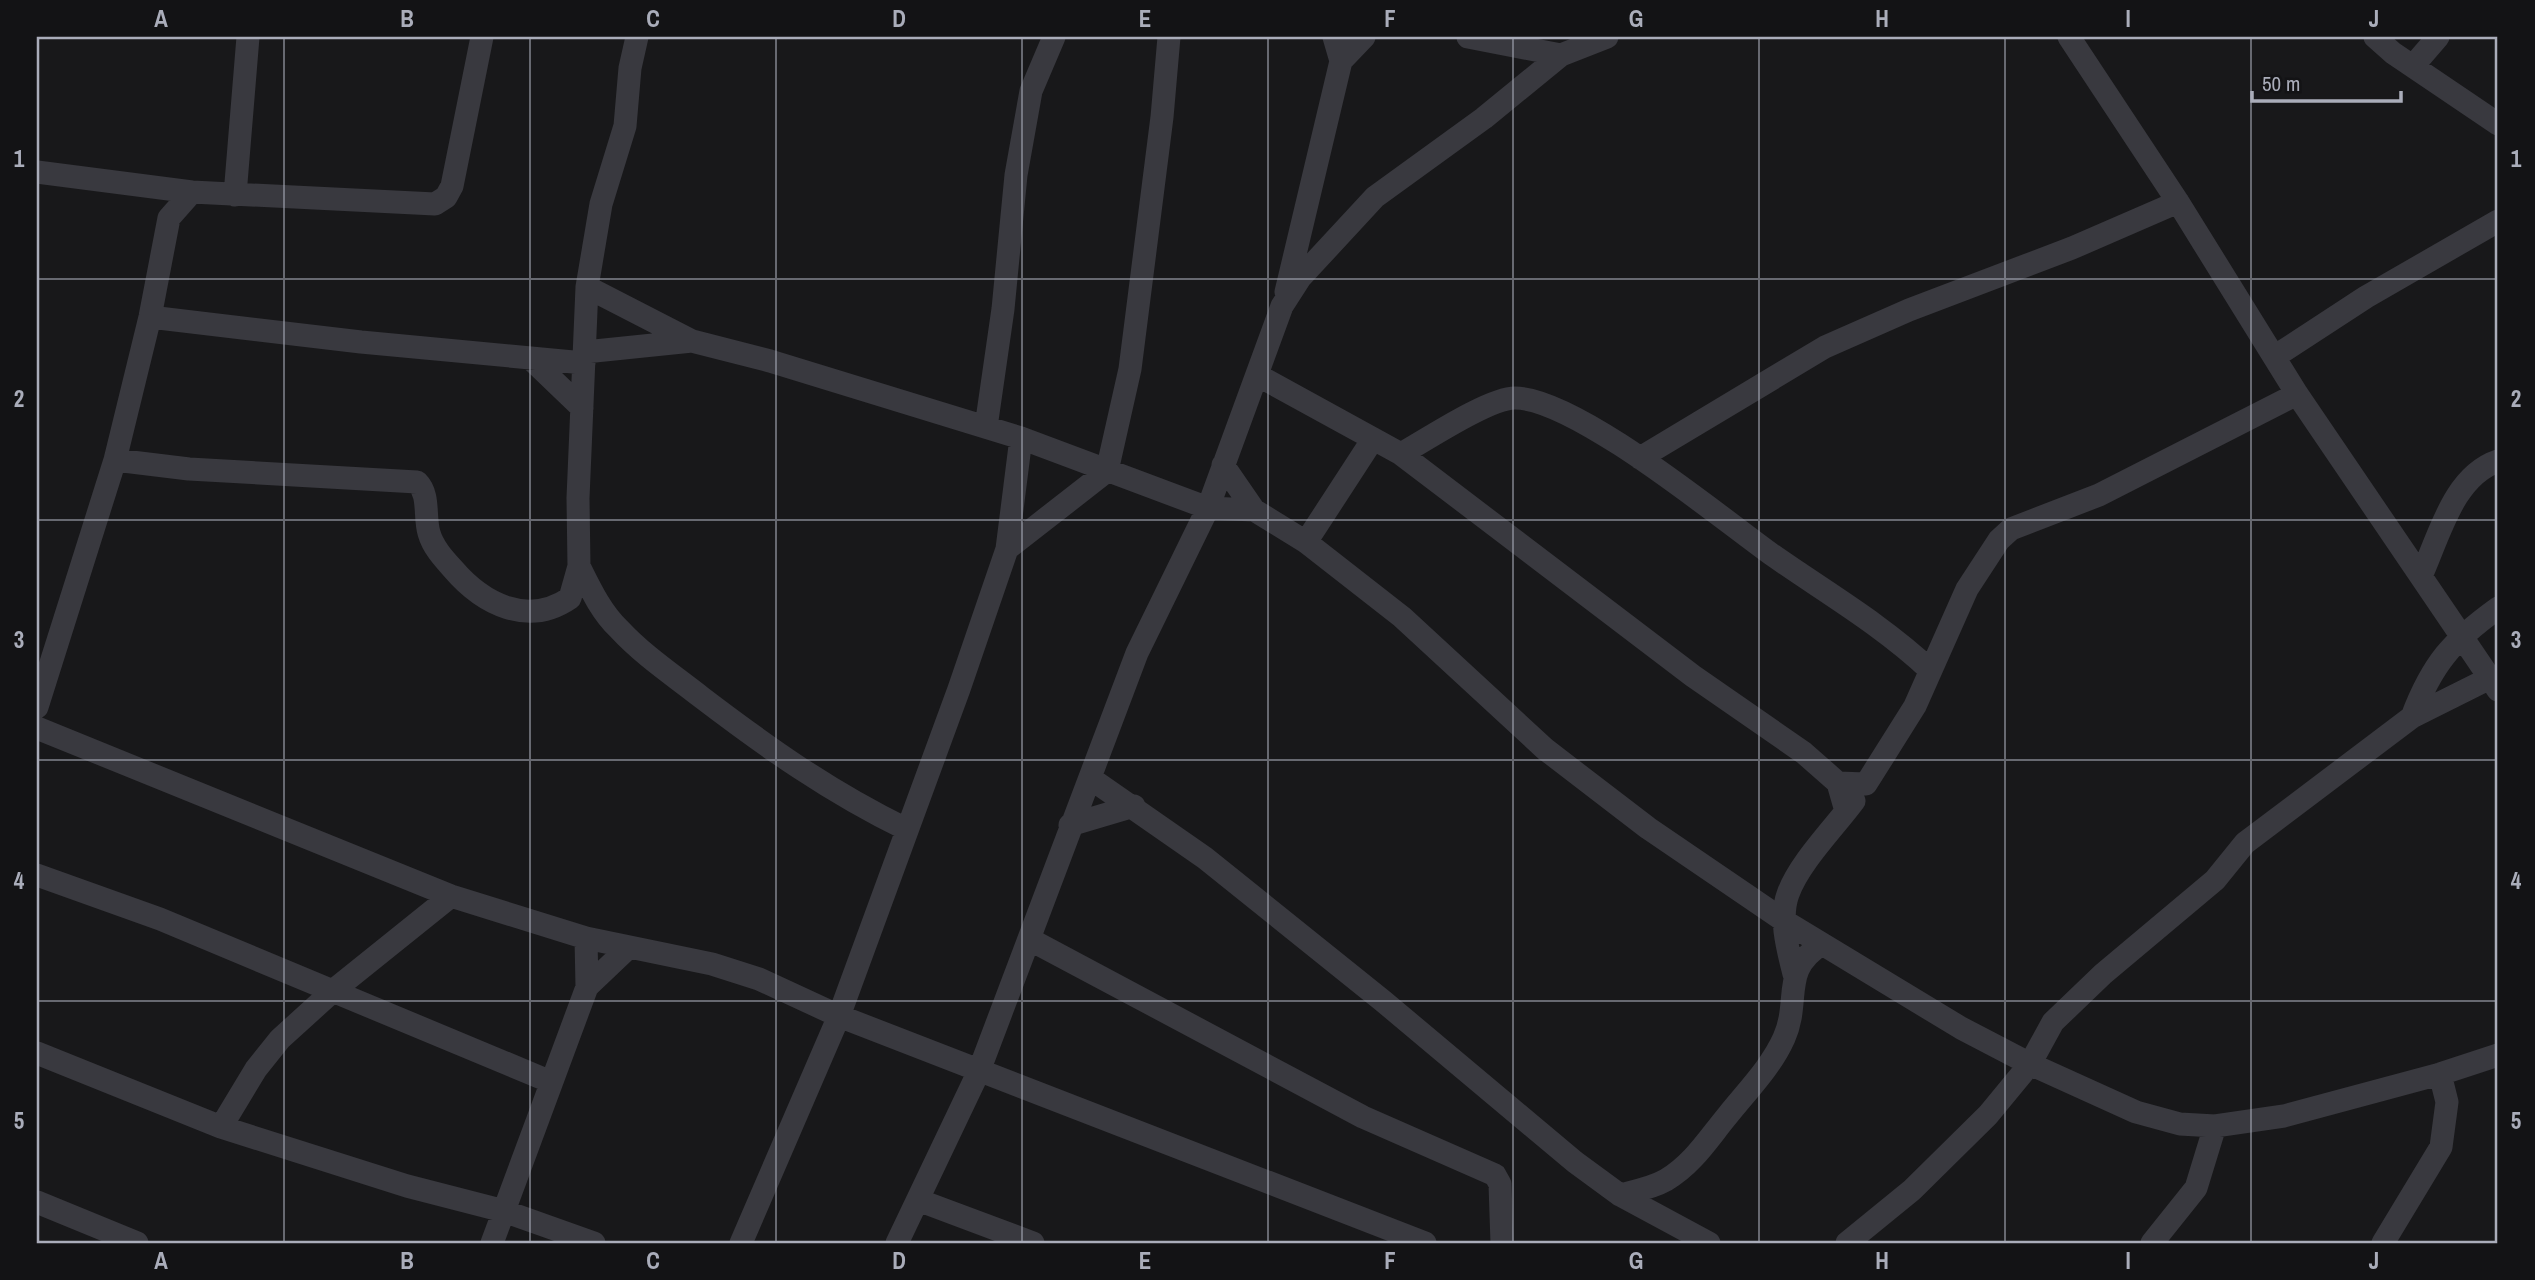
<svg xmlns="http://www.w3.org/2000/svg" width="2535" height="1280" font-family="'Archivo Narrow',sans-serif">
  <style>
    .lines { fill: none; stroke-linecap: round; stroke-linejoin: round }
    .street { stroke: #39393f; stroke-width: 23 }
    .grid { fill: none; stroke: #aaadba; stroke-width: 2; stroke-opacity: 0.55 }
    .neatline { fill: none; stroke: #aaadba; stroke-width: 2.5 }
    .grid-label { font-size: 23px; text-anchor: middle; font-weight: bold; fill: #aaadba }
  </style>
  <rect width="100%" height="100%" fill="#18181a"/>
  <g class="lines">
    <path class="street" d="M1468,37L1561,55
      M2069,37L2178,202L2297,394L2498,690
      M2375,37L2393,53L2498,124
      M1341,61L1364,37
      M2413,66L2438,37
      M37,172L192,192L435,204L446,197L452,186L482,37
      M235,195L248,37
      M587,287L692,341L770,361L1021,438L1208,508L1254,510
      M1286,292L1341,61L1334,37
      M150,317L361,342L584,363
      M585,352L692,341
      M2274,357L2366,297L2498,221
      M532,360L582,408
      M1257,375L1401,454L1693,676L1804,753L1838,783L1846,811
      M986,427L1003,309L1016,175L1031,91L1054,37
      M1401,454C1426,440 1489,398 1515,398C1575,398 1717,515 1771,554C1825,592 1881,624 1930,670
      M1640,458L1825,347L1909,310L2072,248L2178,202
      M115,460L189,469L417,482C430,495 424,516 429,533C433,547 443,558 453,569C483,604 528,627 570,598L579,566L578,498L587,287L601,204L625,126L630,68L637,37
      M1223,465L1254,510L1306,542L1402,617L1545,749L1648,828L1786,922L1961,1028L2030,1064L2136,1112L2180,1124L2215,1126L2284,1116L2440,1074L2498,1055
      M1306,542L1373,439
      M1007,549L1107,471L1130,369L1162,117L1169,37
      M579,566C590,588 601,612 619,629C643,655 673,675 701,697C768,748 830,792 906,829
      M2421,576C2439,537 2453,476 2498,461
      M37,707L115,460L150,317L169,218L192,192
      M2412,717C2432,664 2452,641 2498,608
      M37,728L451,896L586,938L712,964L759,979L839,1016L1425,1243
      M1090,778L1205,858L1383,1001L1575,1162L1620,1195L1709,1243
      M1838,783L1866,784L1915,706L1967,589L1999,540L2011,529L2099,495L2297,394
      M1070,825L1134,806
      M37,875L160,919L551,1082
      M1029,939L1363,1117L1495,1175L1500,1184L1502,1243
      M1794,974C1788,950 1779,918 1788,894C1799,863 1834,828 1854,801
      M587,987L627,949
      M37,1053L221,1127L407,1186L504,1211L594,1243
      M221,1127L256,1069L280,1039L334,990L451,896
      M1620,1195C1635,1191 1652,1188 1666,1180C1693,1164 1708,1139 1728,1115C1748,1090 1771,1067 1784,1038C1801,1000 1780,970 1822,944
      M918,1200L1033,1243
      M37,1202L137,1243
      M492,1243L587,987L586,938
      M741,1243L839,1016L959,689L1007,549L1021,438
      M897,1243L979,1071L1137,653L1208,508L1282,306L1300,278L1375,197L1484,118L1561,55L1607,37
      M1847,1243L1912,1190L1988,1115L2030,1064L2053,1022L2103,974L2215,880L2245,843L2412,717L2490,678
      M2152,1243L2196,1188L2215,1126
      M2383,1243L2441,1147L2447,1102L2440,1074"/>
  </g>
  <path class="grid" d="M284,37V1243M530,37V1243M776,37V1243M1022,37V1243M1268,37V1243M1513,37V1243M1759,37V1243M2005,37V1243M2251,37V1243M37,279H2498M37,520H2498M37,760H2498M37,1001H2498"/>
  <rect width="2535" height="1280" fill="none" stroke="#131315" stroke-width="77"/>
  <path d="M2252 91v10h149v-10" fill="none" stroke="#aaadba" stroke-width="3.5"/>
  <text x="2262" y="91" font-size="21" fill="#aaadba" stroke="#131315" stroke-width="5" paint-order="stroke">50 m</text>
  <rect x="38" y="38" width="2458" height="1204" class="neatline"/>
  <g class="grid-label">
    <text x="161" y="27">A</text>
    <text x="407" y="27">B</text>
    <text x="653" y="27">C</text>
    <text x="899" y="27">D</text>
    <text x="1145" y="27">E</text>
    <text x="1390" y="27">F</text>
    <text x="1636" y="27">G</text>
    <text x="1882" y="27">H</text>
    <text x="2128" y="27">I</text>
    <text x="2374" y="27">J</text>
    <text x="19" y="167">1</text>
    <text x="2516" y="167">1</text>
    <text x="19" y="407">2</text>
    <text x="2516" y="407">2</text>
    <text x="19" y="648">3</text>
    <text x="2516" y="648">3</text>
    <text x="19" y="889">4</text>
    <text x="2516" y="889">4</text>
    <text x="19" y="1129">5</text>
    <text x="2516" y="1129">5</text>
    <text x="161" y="1269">A</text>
    <text x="407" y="1269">B</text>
    <text x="653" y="1269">C</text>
    <text x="899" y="1269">D</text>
    <text x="1145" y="1269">E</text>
    <text x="1390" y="1269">F</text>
    <text x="1636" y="1269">G</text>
    <text x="1882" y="1269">H</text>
    <text x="2128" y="1269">I</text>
    <text x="2374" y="1269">J</text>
  </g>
</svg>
